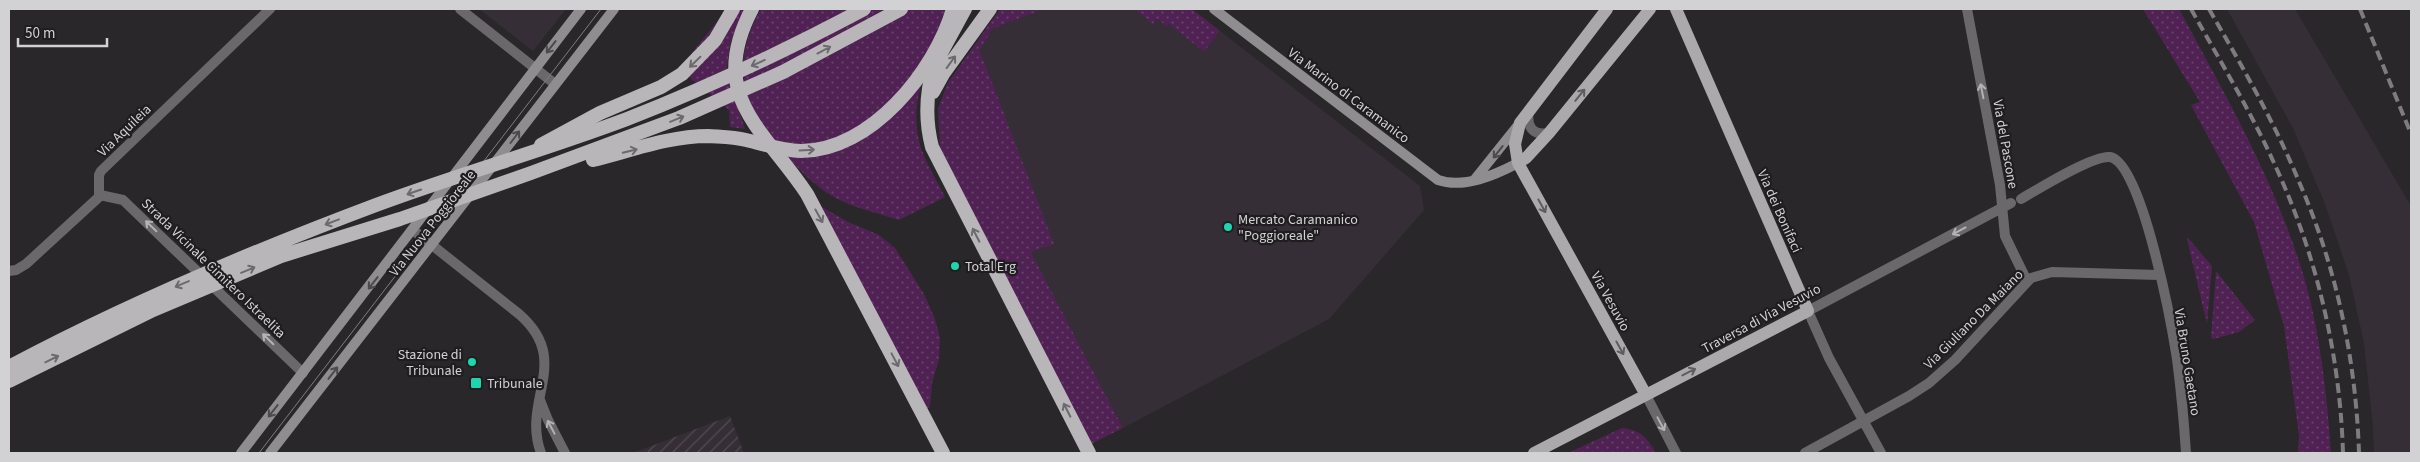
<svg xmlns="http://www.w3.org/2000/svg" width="2420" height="462" font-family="'Source Sans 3',sans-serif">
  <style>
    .built { fill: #362e36 }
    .industrial { fill: url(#industrial-furrows) }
    .green { fill: url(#green-dots) }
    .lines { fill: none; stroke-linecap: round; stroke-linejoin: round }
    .minor { stroke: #6a686a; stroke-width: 10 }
    .secondary { stroke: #8f8d8f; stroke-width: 10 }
    .primary { stroke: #aca9ac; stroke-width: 12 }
    .trunk { stroke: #b9b6b9; stroke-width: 14 }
    .tram { stroke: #7e7c7f; stroke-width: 1 }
    .rail { stroke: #7e7c7f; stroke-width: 4; stroke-dasharray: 10 5; stroke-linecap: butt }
    .trunk-bridge { stroke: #b9b6b9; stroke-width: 14 }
    .oneway { stroke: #4c4a4c }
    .oneway2 { stroke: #6c6a6c }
    .oneway3 { stroke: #b3b2b4 }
    .oneway4 { stroke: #5f5c5f }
    .poi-dot { fill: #1fd5b0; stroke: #201d20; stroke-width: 2 }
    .labels { text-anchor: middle; stroke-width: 4.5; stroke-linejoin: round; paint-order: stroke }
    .street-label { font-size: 14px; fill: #d2d1d3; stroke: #201d20 }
    .poi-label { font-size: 14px; fill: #d2d1d3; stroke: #201d20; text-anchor: start }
  </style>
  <defs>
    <pattern id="industrial-furrows" width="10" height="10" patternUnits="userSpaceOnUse" patternTransform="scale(1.25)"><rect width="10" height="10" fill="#362e36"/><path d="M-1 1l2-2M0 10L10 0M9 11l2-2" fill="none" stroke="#524b52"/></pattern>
    <pattern id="green-dots" width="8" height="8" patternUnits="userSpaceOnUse" patternTransform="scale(1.25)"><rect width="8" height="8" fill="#502254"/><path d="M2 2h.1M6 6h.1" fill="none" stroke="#68416c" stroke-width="1.8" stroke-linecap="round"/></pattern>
  </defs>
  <rect width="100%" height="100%" fill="#2a272a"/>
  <path class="built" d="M479,9H566L533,51Z
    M1044,9H1134L1153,24L1157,19L1167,25L1169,24L1204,52L1220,31L1420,186L1424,210L1329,319L1123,428L1031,252L1053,244L980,51L992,29Z
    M2227,9H2295L2411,206V453H2374L2373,426L2364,343L2349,275L2325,204L2293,128Z"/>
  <path class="industrial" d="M730,416L744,453H631H633Z"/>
  <path class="green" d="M727,9H746L731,40L726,72L745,129L730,127L729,110L679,69Z
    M761,9H961C936,53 904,94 921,148C927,165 937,181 945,197L899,220C878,213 853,208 834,197C816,187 798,169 785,154C743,107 728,67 761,9Z
    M1000,9H1044L992,29L980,51L1054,244L1031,252L1123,428L1091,444L940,148L938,109L947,84Z
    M1134,9H1192L1220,31L1204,52L1169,24L1167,26L1157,19L1153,24Z
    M2143,9H2179C2227,98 2278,186 2306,284C2321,339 2327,397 2331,453H2298L2299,435L2284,326L2254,222L2191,105L2200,102Z
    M822,207L848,222L879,235L895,248L924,294L935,319L940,338L939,359L932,383L930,406L926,410Z
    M2188,238L2212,266L2207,324L2187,239Z
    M2216,271L2255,320L2239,332L2213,339L2211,338Z
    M1622,428C1640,430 1647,437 1656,453H1568Z"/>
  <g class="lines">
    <path class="minor" d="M460,9L555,84
      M1967,9L2000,185L2005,236L2027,281
      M1529,110C1526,126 1532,136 1549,133
      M100,195L123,200L303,373
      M2021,199C2038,189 2093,155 2110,157C2142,162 2172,327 2177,359C2181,390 2184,422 2186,453
      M413,230L519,314C573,361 521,400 541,453
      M9,271L16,270L26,264L99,197V175L101,171L270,9
      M1646,395L1676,453
      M540,400L548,420L565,453
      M1805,453L1909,396L1929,383L1955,360L2031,278L2052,272L2159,275
      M1881,453L1829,358L1808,311L2011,203"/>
    <path class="secondary" d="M1214,9L1438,180C1464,189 1495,175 1518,163
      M1475,179L1519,124
      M241,453L581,9
      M270,453L614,9"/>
    <path class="primary" d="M1607,9L1520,123L1515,144L1518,163L1646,395
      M1518,163L1526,158L1549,133L1650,9
      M1534,453L1808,311L1676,9"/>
    <path class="trunk" d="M752,9C706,96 764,129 807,194L943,453
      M965,9L934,66C926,93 925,120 932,147L1089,453
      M933,92L943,74L990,9
      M541,145L600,113L661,87L682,74L715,40L733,9"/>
    <path class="tram" d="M259,453L601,9"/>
    <path class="rail" d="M2191,9C2219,59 2250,110 2274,163C2316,253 2340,353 2343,453
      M2209,9C2242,66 2275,123 2300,184C2337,269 2356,361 2359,453
      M2360,9L2411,134"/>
    <path class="trunk-bridge" d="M593,160C630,151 669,136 708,136C721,137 733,137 746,140C764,144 782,151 801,151C871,151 935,71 953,9
      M9,367C127,304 251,252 376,205C459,174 545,150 627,119C709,87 787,50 864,9
      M9,381L153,310L281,256L400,219L531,173L679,118L783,72L901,9"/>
  </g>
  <defs><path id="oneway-shaft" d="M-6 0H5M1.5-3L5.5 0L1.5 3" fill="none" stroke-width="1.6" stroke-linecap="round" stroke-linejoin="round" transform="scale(1.25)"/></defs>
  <g class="oneway">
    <use href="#oneway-shaft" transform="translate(551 47) rotate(128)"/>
    <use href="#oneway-shaft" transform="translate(515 137) rotate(-53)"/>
    <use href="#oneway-shaft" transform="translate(1498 152) rotate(128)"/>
    <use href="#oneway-shaft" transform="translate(373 283) rotate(128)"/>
    <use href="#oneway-shaft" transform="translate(333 373) rotate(-52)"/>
    <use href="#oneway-shaft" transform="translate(273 411) rotate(128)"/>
  </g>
  <g class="oneway2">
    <use href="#oneway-shaft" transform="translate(824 50) rotate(-28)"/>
    <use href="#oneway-shaft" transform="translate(695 62) rotate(136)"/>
    <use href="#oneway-shaft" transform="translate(951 62) rotate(-54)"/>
    <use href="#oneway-shaft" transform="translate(758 63) rotate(156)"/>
    <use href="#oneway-shaft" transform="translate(677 119) rotate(-22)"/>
    <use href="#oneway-shaft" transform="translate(807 150) rotate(-3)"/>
    <use href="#oneway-shaft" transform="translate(630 151) rotate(-14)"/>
    <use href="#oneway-shaft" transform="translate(414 192) rotate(161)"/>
    <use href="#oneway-shaft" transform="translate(819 216) rotate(61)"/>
    <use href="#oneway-shaft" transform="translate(332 222) rotate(159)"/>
    <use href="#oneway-shaft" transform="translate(976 235) rotate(-117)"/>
    <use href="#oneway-shaft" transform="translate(248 270) rotate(-23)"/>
    <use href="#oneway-shaft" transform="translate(182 284) rotate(157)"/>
    <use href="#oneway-shaft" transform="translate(52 359) rotate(-26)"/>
    <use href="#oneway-shaft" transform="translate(895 360) rotate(62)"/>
    <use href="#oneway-shaft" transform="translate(1067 410) rotate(-117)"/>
  </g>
  <g class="oneway3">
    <use href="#oneway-shaft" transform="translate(1982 91) rotate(-101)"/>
    <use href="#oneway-shaft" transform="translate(151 226) rotate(-136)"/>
    <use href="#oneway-shaft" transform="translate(1959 231) rotate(152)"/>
    <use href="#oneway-shaft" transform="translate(268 339) rotate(-136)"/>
    <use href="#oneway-shaft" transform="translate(1661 424) rotate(62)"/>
    <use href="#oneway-shaft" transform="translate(551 427) rotate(-118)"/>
  </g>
  <g class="oneway4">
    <use href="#oneway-shaft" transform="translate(1580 95) rotate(-51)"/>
    <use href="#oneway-shaft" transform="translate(1542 206) rotate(61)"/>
    <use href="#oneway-shaft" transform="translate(1620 348) rotate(61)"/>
    <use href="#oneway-shaft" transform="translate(1689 372) rotate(-27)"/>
  </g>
  <g class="poi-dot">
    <circle cx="1228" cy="227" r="5"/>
    <circle cx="955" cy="266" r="5"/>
    <circle cx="472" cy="362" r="5"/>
    <rect x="470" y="377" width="12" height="12" rx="2.5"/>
  </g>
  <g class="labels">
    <g class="street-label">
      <text transform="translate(1349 95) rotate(37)" y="5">Via Marino di Caramanico</text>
      <text transform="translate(124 130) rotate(-44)" y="5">Via Aquileia</text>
      <text transform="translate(2006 144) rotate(80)" y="5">Via del Pascone</text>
      <text transform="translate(1780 211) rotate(66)" y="5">Via dei Bonifaci</text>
      <text transform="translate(432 223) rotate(-52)" y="5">Via Nuova Poggioreale</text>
      <text transform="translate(214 268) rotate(44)" y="5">Strada Vicinale Cimitero Istraelita</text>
      <text transform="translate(1611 301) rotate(61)" y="5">Via Vesuvio</text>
      <text transform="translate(1761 318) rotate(-28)" y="5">Traversa di Via Vesuvio</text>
      <text transform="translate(1973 319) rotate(-45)" y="5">Via Giuliano Da Maiano</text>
      <text transform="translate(2188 362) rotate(81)" y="5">Via Bruno Gaetano</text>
    </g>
    <g class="poi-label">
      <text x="1238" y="224">Mercato Caramanico<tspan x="1238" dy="16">"Poggioreale"</tspan></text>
      <text x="965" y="271">Total Erg</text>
      <text x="462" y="359" text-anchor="end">Stazione di<tspan x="462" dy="16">Tribunale</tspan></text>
      <text x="487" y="388">Tribunale</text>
    </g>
  </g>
  <rect width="2420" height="462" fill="none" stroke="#d2d1d3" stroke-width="20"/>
  <path d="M18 38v8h89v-8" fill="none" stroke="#d2d1d3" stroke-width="2.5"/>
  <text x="25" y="38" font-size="15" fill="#d2d1d3" stroke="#201d20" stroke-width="4" paint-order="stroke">50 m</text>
</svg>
